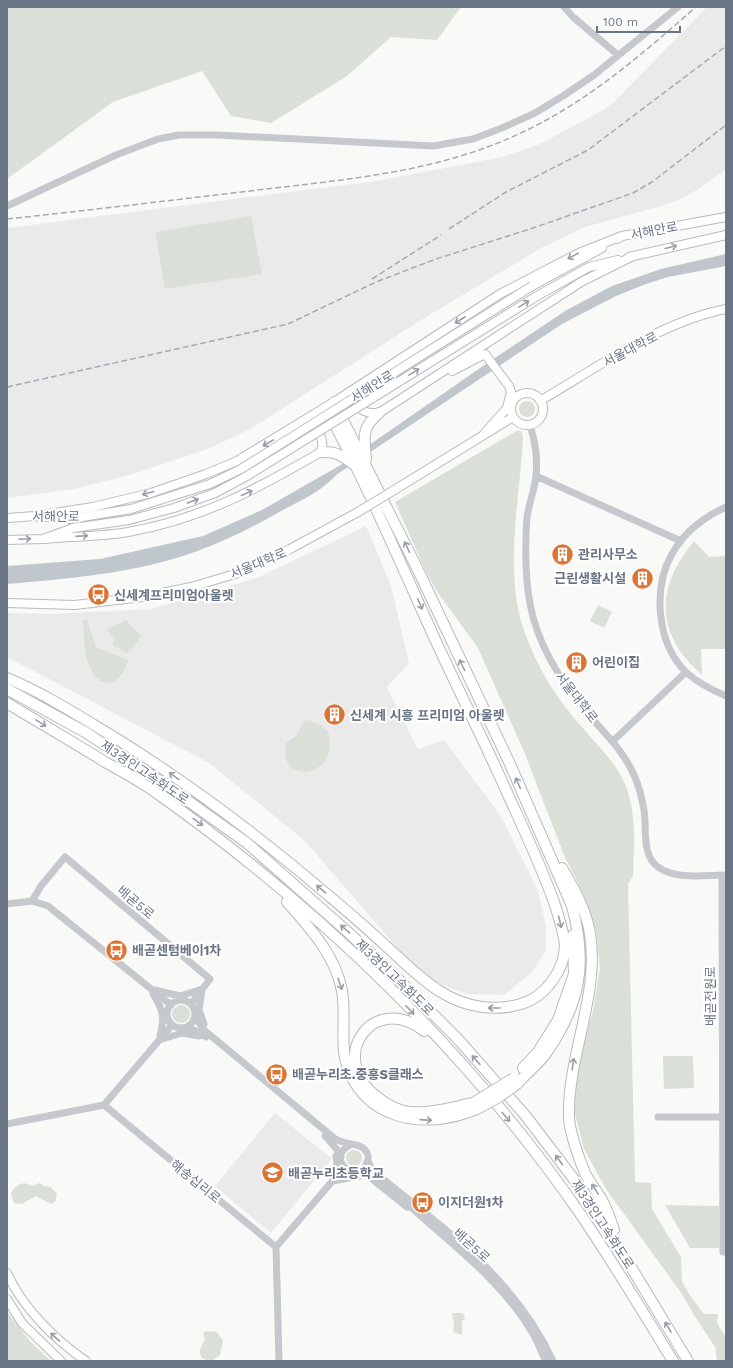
<svg xmlns="http://www.w3.org/2000/svg" width="733" height="1368" font-family="'Work Sans','Noto Sans KR',sans-serif">
  <style>
    .built { fill: #eaeaea }
    .green { fill: #dae0d8 }
    .water { fill: #bfc7cd }
    .lines { fill: none; stroke-linecap: round; stroke-linejoin: round }
    .major-casing { stroke: #b8bbc0; stroke-width: 10 }
    .highway-casing { stroke: #b8babe; stroke-width: 12 }
    .minor { stroke: #c5c8cc; stroke-width: 7 }
    .major { stroke: #fff; stroke-width: 8 }
    .highway { stroke: #fff; stroke-width: 10 }
    .rail { stroke: #a6aab1; stroke-width: 1.5; stroke-dasharray: 6 3; stroke-linecap: butt }
    .major-bridge-casing { stroke: #b8bbc0; stroke-width: 10; stroke-linecap: butt }
    .highway-bridge-casing { stroke: #b8babe; stroke-width: 12; stroke-linecap: butt }
    .major-bridge { stroke: #fff; stroke-width: 8 }
    .highway-bridge { stroke: #fff; stroke-width: 10 }
    .oneway { stroke: #969eaa }
    .labels { text-anchor: middle; stroke-width: 4; stroke-linejoin: round; paint-order: stroke }
    .street-label { font-size: 13px; fill: #697586; stroke: #fff }
    .poi-label { font-size: 13px; font-weight: bold; fill: #697586; stroke: #fff; text-anchor: start }
  </style>
  <rect width="100%" height="100%" fill="#f9f9f7"/>
  <path class="built" d="M707,7H726V169L702,187L683,198L661,206L585,227L543,247L426,317L250,429L210,448L126,476L74,489L7,498V228L377,181L503,157L540,144L601,111L614,102Z
    M366,526L391,586L409,663L387,687L418,749L444,740L500,815L537,888L546,926V950L532,972L504,995L467,994L435,982L406,958L304,840L209,763L7,657V613L51,614L152,609L257,578Z
    M275,1113L332,1159L271,1233L215,1186Z"/>
  <path class="green" d="M7,7H461L437,40L391,37L347,76L271,123L231,116L202,71L113,102L7,179Z
    M251,216L262,274L165,289L155,232Z
    M519 409a8 8 0 1 1 16 0a8 8 0 1 1-16 0Z
    M518,430L522,432L523,438C520,499 503,574 525,633C538,669 556,698 581,726C596,744 616,762 625,784C637,813 634,845 633,876L628,884L635,1182L651,1183L652,1209L681,1257L682,1281L689,1294L704,1314H718L717,1323L726,1338V1361H717L715,1347L694,1315L682,1294L606,1189L584,1149L573,1106L581,1050L593,1011L600,968L596,930L583,893L564,855L525,754L478,648L438,593L426,572L395,502Z
    M694,541L709,557L726,556V649H701L702,675C655,634 655,588 694,541Z
    M598,605L612,612L604,628L590,621Z
    M87,619L96,647L128,660L123,673L114,682C83,688 85,639 83,620Z
    M126,620L141,636L132,649L127,653L113,645L114,640L107,630Z
    M307,719C313,722 321,725 326,730C330,733 330,739 330,744C330,780 277,782 286,743L296,736L304,721Z
    M172 1014a9 9 0 1 1 18 0a9 9 0 1 1-18 0Z
    M663,1056H693L694,1088L664,1089Z
    M346 1158a8 8 0 1 1 16 0a8 8 0 1 1-16 0Z
    M25,1183L32,1186L40,1183L44,1186L51,1187L57,1194L55,1202L51,1204L36,1196L22,1204L14,1203L11,1195C12,1188 18,1184 25,1183Z
    M665,1205L719,1206V1248H690Z
    M7,1312L30,1341L51,1361H7Z
    M452,1313H461L464,1315L465,1319L462,1321V1335L453,1332L454,1325Z
    M207,1331L217,1332L223,1341L220,1355L211,1361L203,1359C196,1351 202,1347 205,1339L203,1333Z"/>
  <path class="water" d="M726,254V266L668,277L646,284L616,296L562,324L336,475C322,491 302,500 283,510C245,532 201,553 158,563C112,575 54,580 7,584V566L100,559L203,536L262,510L339,466L483,366L565,311L612,286L661,269Z"/>
  <g class="lines">
    <defs>
      <path id="major" d="M617,239L622,236L726,217
        M629,257L726,235
        M532,286L602,248
        M537,296L589,267L618,260
        M452,371L485,354L509,386L511,392L507,408L483,435
        M356,392C355,409 363,414 379,413L581,282L633,256
        M511 409a16 16 0 1 1 32 0a16 16 0 1 1-32 0Z
        M540,401C596,368 662,321 726,309
        M391,492L513,417
        M35,516L93,507L151,493L206,474L237,461L334,402L500,294L579,253L622,236
        M7,518L35,516L70,519L131,509
        M43,539C71,536 100,537 128,532C202,519 257,489 321,452C325,441 319,425 306,423
        M7,540L43,539L73,528L129,520
        M7,603L75,605L142,597L191,587L235,574L290,549L358,512
        M7,1273C22,1307 55,1340 86,1361
        M7,1299L22,1323L61,1361"/>
      <path id="highway" d="M334,402L419,572L510,764L572,906C588,965 580,1005 545,1055C537,1065 526,1074 517,1084
        M321,452C336,451 343,456 354,465
        M366,459C364,437 361,428 379,413
        M7,678C43,693 76,714 109,734C187,782 259,836 328,895C348,912 367,928 386,946C404,962 421,980 441,992C465,1007 494,1012 521,1004C545,997 565,970 565,945C564,933 559,919 556,908C542,867 523,828 505,788C484,741 461,695 439,648C402,567 368,486 326,408
        M7,689L85,732L163,783L247,843L350,934L395,976L457,1038L525,1115L592,1203L688,1361
        M7,703C40,723 73,742 105,762C123,772 142,782 158,794C319,908 466,1049 579,1212C612,1260 642,1311 673,1361
        M562,868C573,887 584,906 589,928C602,992 567,1054 569,1118C570,1133 579,1159 585,1173C590,1184 599,1193 604,1204C608,1212 611,1221 614,1230
        M287,902C310,928 336,956 342,991C346,1012 341,1039 345,1058C360,1121 425,1131 477,1109
        M424,1031C375,991 325,1056 377,1097C386,1104 398,1111 410,1112C431,1114 453,1107 473,1103
        M523,1068L538,1052L558,1020L574,974L573,935"/>
    </defs>
    <use href="#major" class="major-casing"/>
    <use href="#highway" class="highway-casing"/>
    <path class="minor" d="M564,7L573,17L618,55
      M7,206L116,155L158,139L179,135H218L433,146L473,139L502,128L535,113L563,96L594,75L678,7
      M530,425C535,441 538,458 536,475C535,489 529,503 527,517C525,545 525,576 530,604C538,647 563,685 591,717C607,736 624,752 634,775C639,786 642,798 644,810C647,827 641,855 658,867C675,880 706,875 726,875
      M536,476L681,541
      M726,507C704,517 684,532 672,554C652,589 657,645 687,673C698,683 712,690 726,696
      M613,741L686,672
      M722,875L723,1252H726
      M32,901L41,886L65,857L210,979L191,1004
      M7,904L32,901L48,906L171,1005
      M155,990L180,996L202,989L199,1010L204,1024
      M153,994C163,1009 165,1019 160,1036
      M167 1014a14 14 0 1 1 28 0a14 14 0 1 1-28 0Z
      M195,1017L204,1030L334,1138C345,1146 359,1142 365,1150C368,1153 369,1158 367,1162C360,1187 323,1159 350,1145
      M187,1028L194,1030L206,1037
      M159,1040L182,1033L199,1036
      M104,1105L172,1025
      M658,1117H726
      M7,1124L104,1105L276,1247L279,1361
      M325,1136L335,1147L341,1156
      M336,1156L337,1164L333,1181L360,1176
      M368,1161L373,1171C441,1226 516,1279 553,1361
      M358,1171L366,1173L378,1180
      M372,1179L407,1207
      M406,1203C451,1244 502,1280 533,1334C538,1342 541,1352 546,1361
      M276,1247L335,1178"/>
    <use href="#major" class="major"/>
    <use href="#highway" class="highway"/>
    <path class="rail" d="M7,219C91,210 174,200 258,190C349,179 441,172 525,131C590,100 642,54 696,7
      M449,229L506,192L588,150L726,46
      M372,279L441,235
      M7,387L288,324L376,282L436,259L533,228L633,193L652,182L726,125"/>
    <defs>
      <path id="major-bridge" d="M131,509L210,484L241,469L532,286
        M358,512L391,492
        M129,520L174,508L215,493L247,476L537,296"/>
      <path id="highway-bridge" d="M473,1103L514,1078
        M477,1109L499,1097L517,1084"/>
    </defs>
    <use href="#major-bridge" class="major-bridge-casing"/>
    <use href="#highway-bridge" class="highway-bridge-casing"/>
    <use href="#major-bridge" class="major-bridge"/>
    <use href="#highway-bridge" class="highway-bridge"/>
  </g>
  <defs><path id="oneway-shaft" d="M-6 0H5M1.5-3L5.5 0L1.5 3" fill="none" stroke-width="1.6" stroke-linecap="round" stroke-linejoin="round"/></defs>
  <g class="oneway">
    <use href="#oneway-shaft" transform="translate(671 247) rotate(-14)"/>
    <use href="#oneway-shaft" transform="translate(573 256) rotate(152)"/>
    <use href="#oneway-shaft" transform="translate(524 304) rotate(-32)"/>
    <use href="#oneway-shaft" transform="translate(460 320) rotate(147)"/>
    <use href="#oneway-shaft" transform="translate(414 372) rotate(-32)"/>
    <use href="#oneway-shaft" transform="translate(268 443) rotate(150)"/>
    <use href="#oneway-shaft" transform="translate(148 493) rotate(165)"/>
    <use href="#oneway-shaft" transform="translate(247 493) rotate(-25)"/>
    <use href="#oneway-shaft" transform="translate(193 501) rotate(-20)"/>
    <use href="#oneway-shaft" transform="translate(82 536) rotate(-4)"/>
    <use href="#oneway-shaft" transform="translate(25 539) rotate(-3)"/>
    <use href="#oneway-shaft" transform="translate(407 547) rotate(-116)"/>
    <use href="#oneway-shaft" transform="translate(420 604) rotate(66)"/>
    <use href="#oneway-shaft" transform="translate(462 665) rotate(-116)"/>
    <use href="#oneway-shaft" transform="translate(41 723) rotate(31)"/>
    <use href="#oneway-shaft" transform="translate(174 776) rotate(-145)"/>
    <use href="#oneway-shaft" transform="translate(518 783) rotate(-114)"/>
    <use href="#oneway-shaft" transform="translate(198 822) rotate(36)"/>
    <use href="#oneway-shaft" transform="translate(321 889) rotate(-140)"/>
    <use href="#oneway-shaft" transform="translate(560 922) rotate(77)"/>
    <use href="#oneway-shaft" transform="translate(345 929) rotate(-139)"/>
    <use href="#oneway-shaft" transform="translate(340 984) rotate(71)"/>
    <use href="#oneway-shaft" transform="translate(494 1008) rotate(180)"/>
    <use href="#oneway-shaft" transform="translate(410 1010) rotate(46)"/>
    <use href="#oneway-shaft" transform="translate(476 1060) rotate(-132)"/>
    <use href="#oneway-shaft" transform="translate(573 1064) rotate(-81)"/>
    <use href="#oneway-shaft" transform="translate(506 1117) rotate(50)"/>
    <use href="#oneway-shaft" transform="translate(426 1120) rotate(4)"/>
    <use href="#oneway-shaft" transform="translate(559 1160) rotate(-127)"/>
    <use href="#oneway-shaft" transform="translate(595 1189) rotate(-122)"/>
    <use href="#oneway-shaft" transform="translate(668 1327) rotate(-121)"/>
    <use href="#oneway-shaft" transform="translate(55 1337) rotate(-137)"/>
  </g>
  <defs>
    <symbol id="building-disc" viewBox="-11 -11 22 22"><circle r="9.5" fill="#dd7433" stroke="#fff"/><path d="M-4-6H4V6H1V3H-1V6H-4ZM-2.5-4.3h1.7v1.8h-1.7ZM.8-4.3h1.7v1.8H.8ZM-2.5-1h1.7V.8h-1.7ZM.8-1h1.7V.8H.8Z" fill="#fff"/></symbol>
    <symbol id="bus-disc" viewBox="-11 -11 22 22"><circle r="9.5" fill="#dd7433" stroke="#fff"/><path d="M-5-6H5V4H4V6H2V4H-2V6H-4V4H-5ZM-3.5-4V0h7V-4ZM-3.5 1.2v1.5H-2V1.2ZM2 1.2v1.5H3.5V1.2Z" fill="#fff"/></symbol>
    <symbol id="school-disc" viewBox="-11 -11 22 22"><circle r="9.5" fill="#dd7433" stroke="#fff"/><path d="M0-5L7-2L0 1L-7-2ZM-4 1L0 2.5L4 1V4Q0 6-4 4Z" fill="#fff"/></symbol>
  </defs>
  <g fill-rule="evenodd">
    <use href="#building-disc" x="550" y="542" width="25" height="25"/>
    <use href="#building-disc" x="630" y="566" width="25" height="25"/>
    <use href="#bus-disc" x="86" y="582" width="25" height="25"/>
    <use href="#building-disc" x="564" y="650" width="25" height="25"/>
    <use href="#building-disc" x="322" y="702" width="25" height="25"/>
    <use href="#bus-disc" x="104" y="938" width="25" height="25"/>
    <use href="#bus-disc" x="264" y="1062" width="25" height="25"/>
    <use href="#school-disc" x="260" y="1160" width="25" height="25"/>
    <use href="#bus-disc" x="410" y="1190" width="25" height="25"/>
  </g>
  <g class="labels">
    <g class="street-label">
      <text transform="translate(654 230) rotate(-11)" y="5">서해안로</text>
      <text transform="translate(630 349) rotate(-28)" y="5">서울대학로</text>
      <text transform="translate(372 386) rotate(-32)" y="5">서해안로</text>
      <text x="56" y="521">서해안로</text>
      <text transform="translate(258 563) rotate(-23)" y="5">서울대학로</text>
      <text transform="translate(577 697) rotate(52)" y="5">서울대학로</text>
      <text transform="translate(145 772) rotate(34)" y="5">제3경인고속화도로</text>
      <text transform="translate(136 902) rotate(40)" y="5">배곧5로</text>
      <text transform="translate(395 977) rotate(44)" y="5">제3경인고속화도로</text>
      <text transform="translate(710 996) rotate(-90)" y="5">배곧전원로</text>
      <text transform="translate(196 1181) rotate(39)" y="5">해송십리로</text>
      <text transform="translate(603 1224) rotate(57)" y="5">제3경인고속화도로</text>
      <text transform="translate(472 1245) rotate(42)" y="5">배곧5로</text>
    </g>
    <g class="poi-label">
      <text x="578" y="559">관리사무소</text>
      <text x="626" y="583" text-anchor="end">근린생활시설</text>
      <text x="114" y="600">신세계프리미엄아울렛</text>
      <text x="592" y="667">어린이집</text>
      <text x="350" y="720">신세계 시흥 프리미엄 아울렛</text>
      <text x="132" y="955">배곧센텀베이1차</text>
      <text x="292" y="1079">배곧누리초.중흥S클래스</text>
      <text x="288" y="1178">배곧누리초등학교</text>
      <text x="438" y="1207">이지더원1차</text>
    </g>
  </g>
  <rect width="733" height="1368" fill="none" stroke="#697586" stroke-width="16"/>
  <path d="M597 26v6h83v-6" fill="none" stroke="#697586" stroke-width="2"/>
  <text x="603" y="26" font-size="12" fill="#697586" stroke="#ffffff" stroke-width="3" paint-order="stroke">100 m</text>
</svg>
